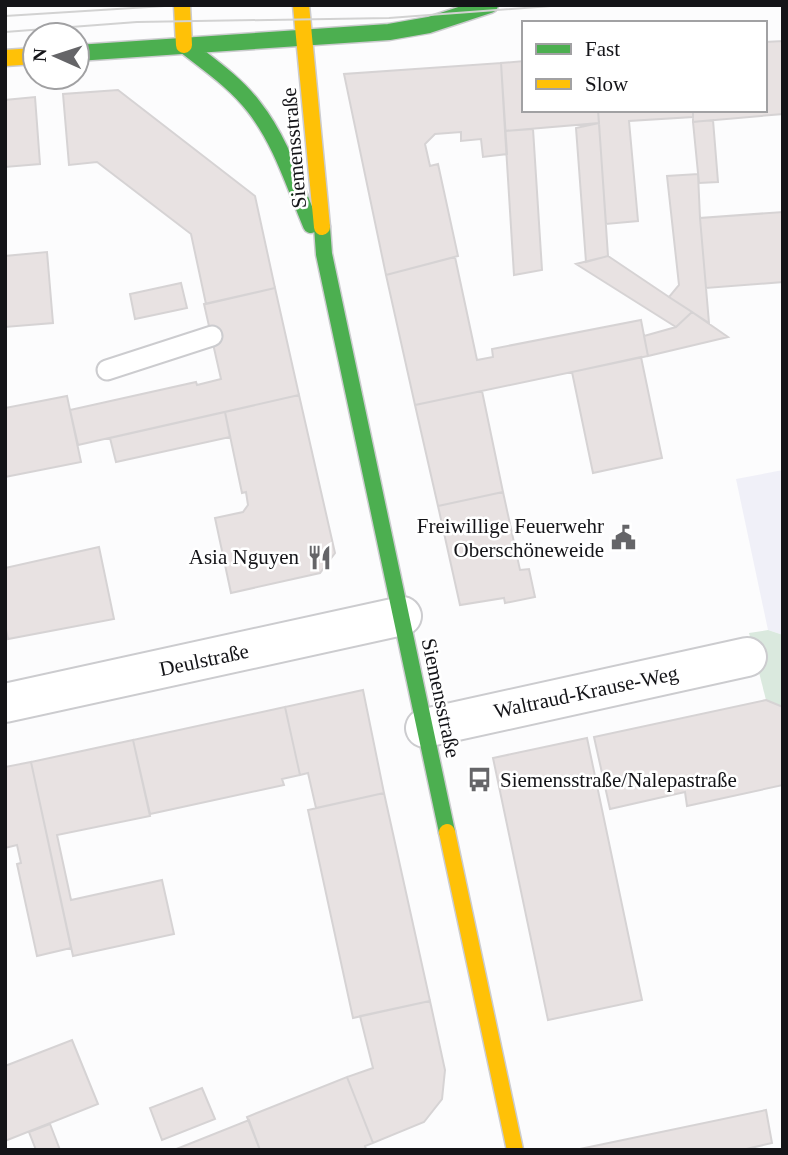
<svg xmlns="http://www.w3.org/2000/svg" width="788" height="1155" font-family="'Times New Roman',serif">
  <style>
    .built { fill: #f0f0f8 }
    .green { fill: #dae9de }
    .building { fill: #e8e2e2; stroke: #d6d3d4; stroke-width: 2 }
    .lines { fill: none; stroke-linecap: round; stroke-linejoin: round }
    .lane-casing { stroke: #cccccf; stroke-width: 23 }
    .street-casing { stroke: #cccccf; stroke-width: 42 }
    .fast-casing { stroke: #cccccf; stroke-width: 19 }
    .slow-casing { stroke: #cccccf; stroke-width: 19 }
    .lane { stroke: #fff; stroke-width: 19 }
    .street { stroke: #fff; stroke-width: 38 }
    .fast { stroke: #4caf50; stroke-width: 16 }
    .slow { stroke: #ffc107; stroke-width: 16 }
    .tram { stroke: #d2d2d2; stroke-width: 2 }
    .labels { text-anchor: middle; stroke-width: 5; stroke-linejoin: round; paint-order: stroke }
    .street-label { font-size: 21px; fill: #141418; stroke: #fff }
    .poi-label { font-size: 21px; fill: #141418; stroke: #fff; text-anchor: end }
  </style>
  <rect width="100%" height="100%" fill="#fcfcfd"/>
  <path class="built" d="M783,470V635L768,630L736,479Z"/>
  <path class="green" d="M768,630L783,635V707L766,700L749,633Z"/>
  <path class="building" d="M783,41V114L693,122V110H765V42Z
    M524,61V110H598L599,123L505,131L501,63Z
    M501,63L507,154L483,157L481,139L461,141V132L435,134L425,144L430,166L438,164L458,256L386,275L344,74Z
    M118,90L255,196L275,288L206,304L191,234L97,162L69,165L63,94Z
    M35,97L40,164L5,167V100Z
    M598,110H693V117L629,121L638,221L606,224Z
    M713,120L718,182L699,183L693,122Z
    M599,123L608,256L586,262L576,128Z
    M533,129L542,270L514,275L505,131Z
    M698,174L700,218L709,323L669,297L679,285L667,176Z
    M783,212V282L706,288L700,218Z
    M47,252L53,323L5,327V256Z
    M608,256L669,297L692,312L676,327L576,264Z
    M455,257L477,360L493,357L492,349L641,320L648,356L415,405L386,275Z
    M181,283L187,308L135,319L130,294Z
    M275,288L299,395L78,445L70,410L196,382L197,385L221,379L204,304Z
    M692,312L728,337L648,356L644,336L676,327Z
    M641,357L662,458L593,473L572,372Z
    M482,391L503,492L438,506L415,405Z
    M299,395L335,553L320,573L231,593L215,518L243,512L248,505L246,492L242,493L225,412Z
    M67,396L81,462L5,477V408Z
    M225,412L230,437L116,462L110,438Z
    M503,492L520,570L529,569L535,597L505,603L504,598L460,605L438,506Z
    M99,547L114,619L8,639L5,625V568Z
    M363,690L384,793L316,808L308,773L300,775L285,707Z
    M766,700L783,707V785L687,806L685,792L610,809L594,737Z
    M285,707L300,775L282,779L284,785L150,814L133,740Z
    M587,738L642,1000L548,1020L493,758Z
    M133,740L150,816L57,835L71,900L162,880L174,934L73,956L31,762Z
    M31,762L71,948L37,956L17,864L21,863L17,845L5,848V767Z
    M384,793L430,1001L353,1018L308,810Z
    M430,1001L445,1070L442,1099L424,1122L373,1143L347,1077L373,1068L360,1016Z
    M72,1040L98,1104L5,1141V1066Z
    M347,1077L373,1143L365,1146L366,1149L260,1150L247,1117Z
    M202,1088L215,1119L162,1140L150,1108Z
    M766,1110L772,1143L742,1150H575Z
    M249,1120L260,1150H174Z
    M50,1124L60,1150H36L29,1132Z"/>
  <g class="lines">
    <defs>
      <path id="lane" d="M107,370L212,336"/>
      <path id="street" d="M5,703L402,616
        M425,728L747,657"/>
      <path id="fast" d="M184,45C208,64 235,82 254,107C281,141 294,185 311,225
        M77,53L389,32L429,25L490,5
        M322,227L324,254L447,832"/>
      <path id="slow" d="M182,5L184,45
        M301,5L322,227
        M5,58L35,56
        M447,832L515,1150"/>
    </defs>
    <use href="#lane" class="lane-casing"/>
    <use href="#street" class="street-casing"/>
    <use href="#fast" class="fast-casing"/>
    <use href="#slow" class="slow-casing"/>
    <use href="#lane" class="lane"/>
    <use href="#street" class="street"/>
    <use href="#fast" class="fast"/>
    <use href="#slow" class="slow"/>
    <path class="tram" d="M5,16L181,5
      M5,32L137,22L389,18L564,5"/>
  </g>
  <defs>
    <symbol id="civic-bare" viewBox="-9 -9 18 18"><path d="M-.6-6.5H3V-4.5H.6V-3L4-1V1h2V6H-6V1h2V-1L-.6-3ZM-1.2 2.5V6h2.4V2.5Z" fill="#656568" stroke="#fff" stroke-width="2.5" paint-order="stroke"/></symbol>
    <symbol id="restaurant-bare" viewBox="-9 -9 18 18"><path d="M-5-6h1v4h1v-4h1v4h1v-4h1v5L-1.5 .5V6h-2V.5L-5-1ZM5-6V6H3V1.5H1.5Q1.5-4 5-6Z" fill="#656568" stroke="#fff" stroke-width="2.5" paint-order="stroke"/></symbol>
    <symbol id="bus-bare" viewBox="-9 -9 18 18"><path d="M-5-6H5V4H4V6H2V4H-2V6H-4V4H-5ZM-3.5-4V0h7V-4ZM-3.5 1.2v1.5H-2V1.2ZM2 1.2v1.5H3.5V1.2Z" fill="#656568" stroke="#fff" stroke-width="2.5" paint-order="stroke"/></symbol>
  </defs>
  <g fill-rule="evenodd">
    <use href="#civic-bare" x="606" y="520" width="35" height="35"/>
    <use href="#restaurant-bare" x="302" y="540" width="35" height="35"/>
    <use href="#bus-bare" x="462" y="762" width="35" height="35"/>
  </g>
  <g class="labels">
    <g class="street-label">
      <text transform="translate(294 148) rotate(-95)" y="7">Siemensstraße</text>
      <text transform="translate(204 660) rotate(-12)" y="7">Deulstraße</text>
      <text transform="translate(586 692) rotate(-12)" y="7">Waltraud-Krause-Weg</text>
      <text transform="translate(441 698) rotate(78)" y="7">Siemensstraße</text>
    </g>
    <g class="poi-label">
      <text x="604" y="533">Freiwillige Feuerwehr<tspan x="604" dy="24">Oberschöneweide</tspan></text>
      <text x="299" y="564">Asia Nguyen</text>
      <text x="500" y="787" text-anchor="start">Siemensstraße/Nalepastraße</text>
    </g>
  </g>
  <rect width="788" height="1155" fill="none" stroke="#141418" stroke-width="14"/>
  <rect x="522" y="21" width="245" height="91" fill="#ffffff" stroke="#a1a1a3" stroke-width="2"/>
  <rect x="536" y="44" width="35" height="10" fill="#4caf50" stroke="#a1a1a3" stroke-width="2"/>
  <text x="585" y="56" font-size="21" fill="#141418">Fast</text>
  <rect x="536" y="79" width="35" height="10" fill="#ffc107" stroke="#a1a1a3" stroke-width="2"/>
  <text x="585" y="91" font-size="21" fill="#141418">Slow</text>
  <g transform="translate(56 56) rotate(273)"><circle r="33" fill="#ffffff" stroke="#a1a1a3" stroke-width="2"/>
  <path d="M0-5L12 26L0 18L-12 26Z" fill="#656568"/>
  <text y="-10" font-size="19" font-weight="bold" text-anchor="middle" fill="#141418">N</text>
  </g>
</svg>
